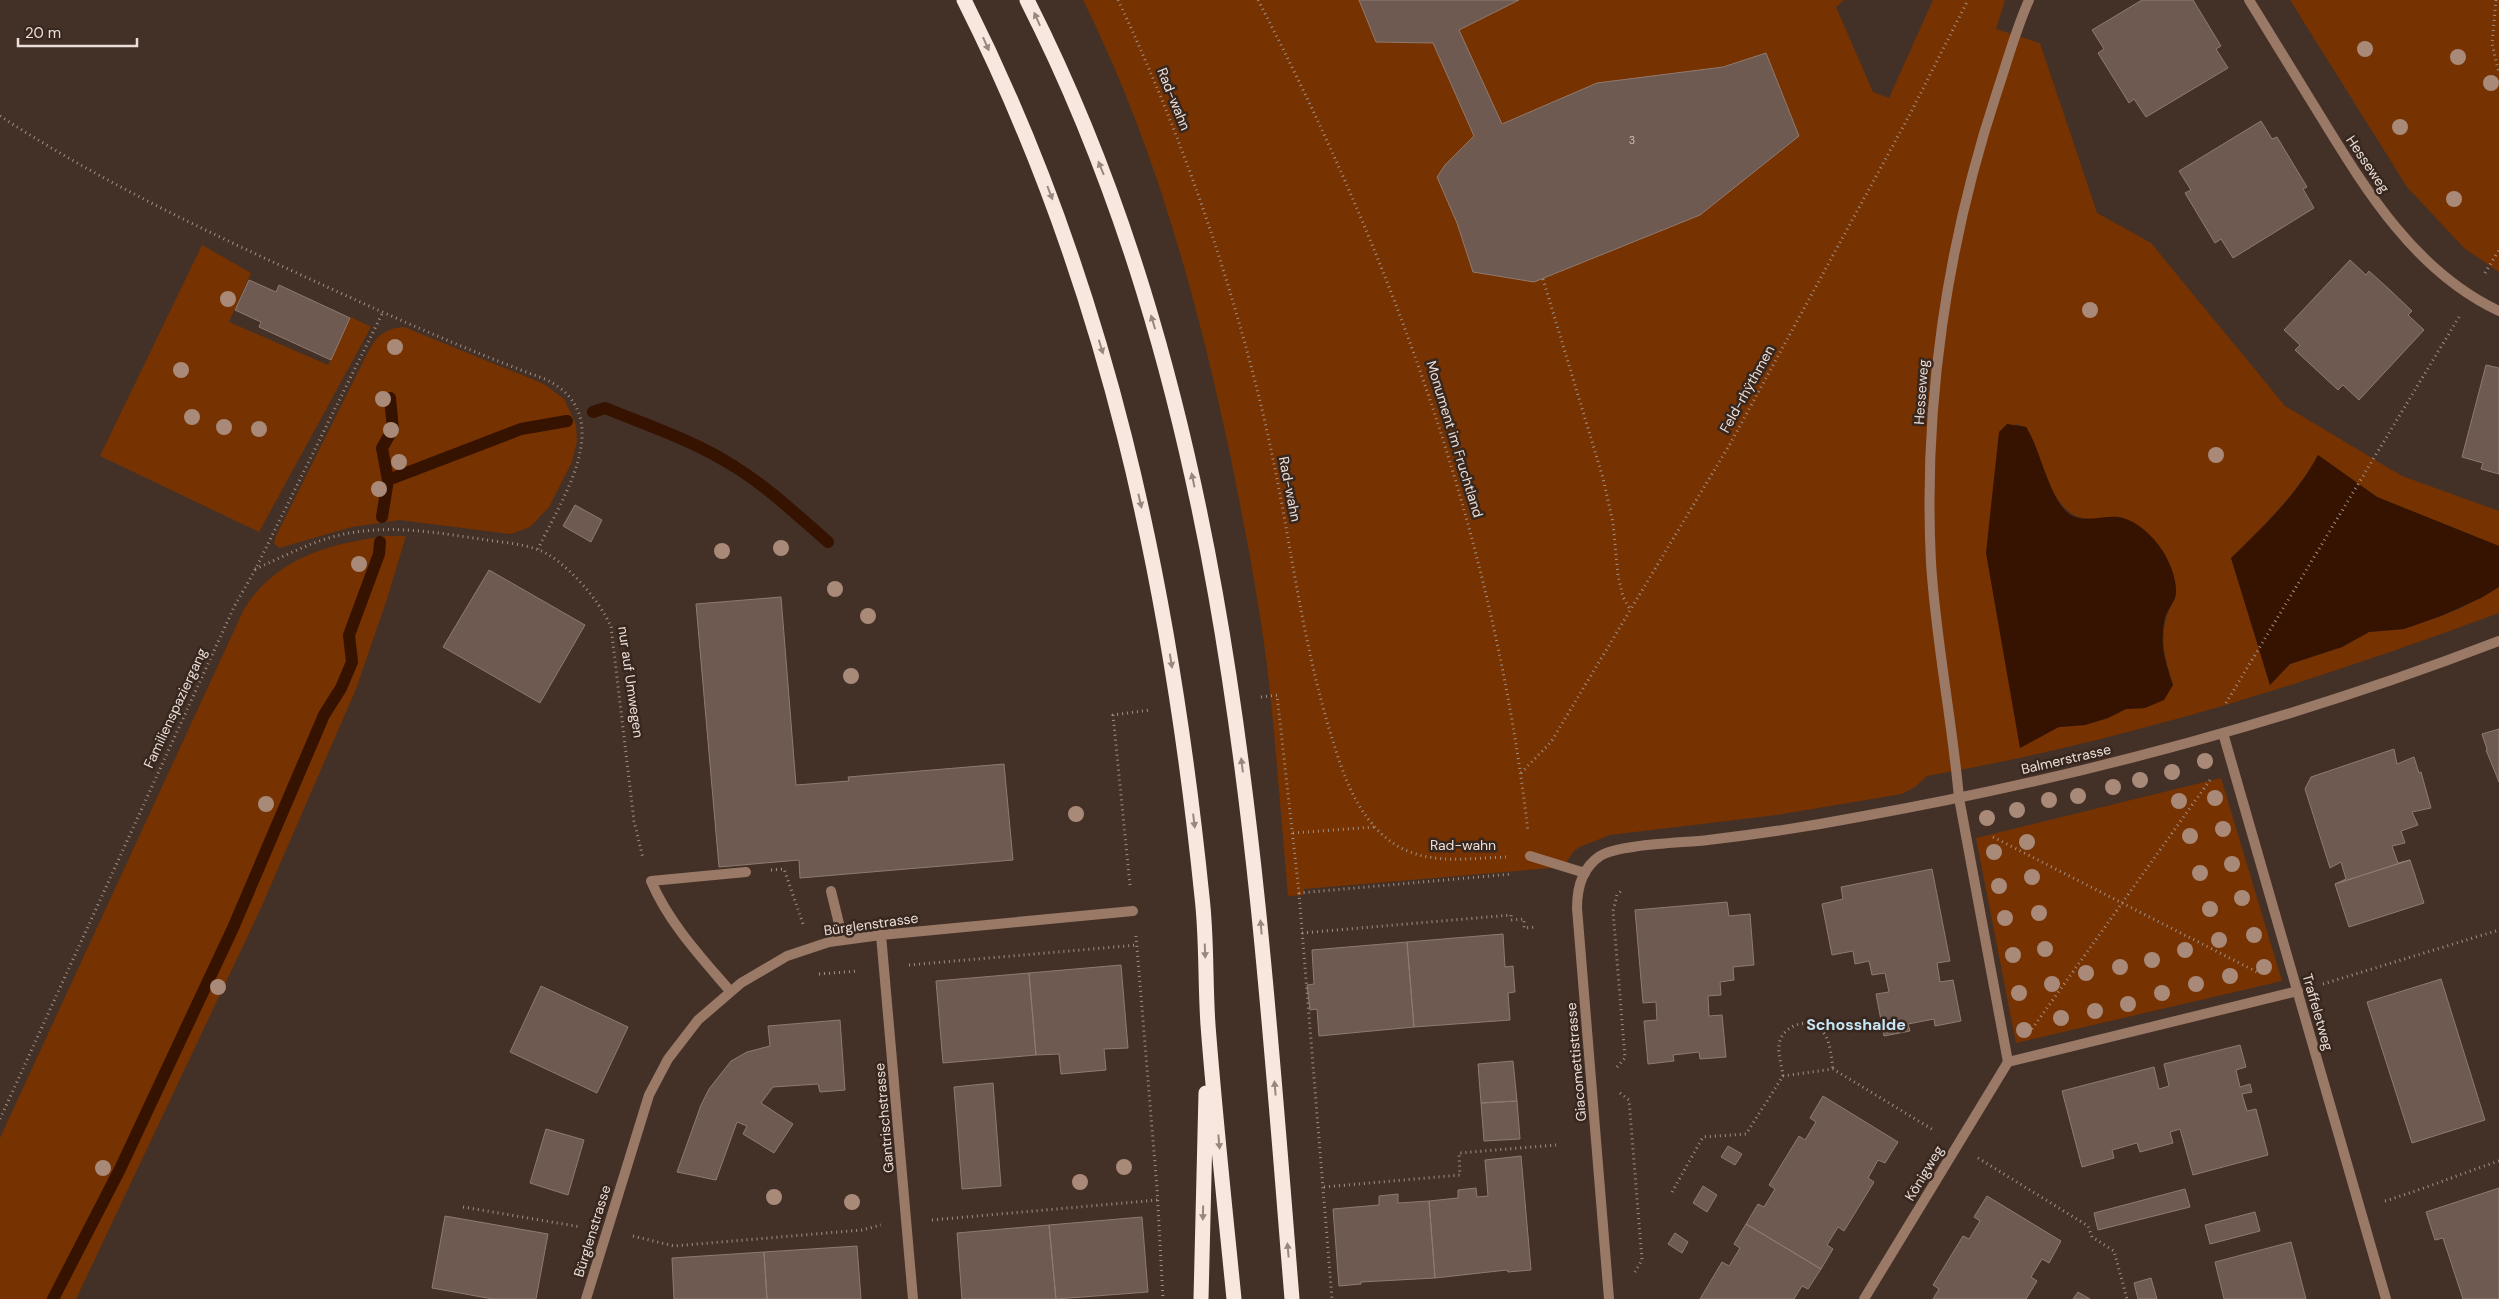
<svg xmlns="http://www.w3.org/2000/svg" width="2499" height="1299" font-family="'DM Sans',sans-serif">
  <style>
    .green { fill: #763200; fill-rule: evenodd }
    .water { fill: #361200 }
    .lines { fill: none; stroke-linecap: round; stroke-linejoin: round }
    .stream { stroke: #361200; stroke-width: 12 }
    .building { fill: #6e5a50; stroke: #907a70 }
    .path { stroke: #9f9088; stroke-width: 3; stroke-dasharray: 1 4; stroke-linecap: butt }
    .service { stroke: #9b7967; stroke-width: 10 }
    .minor { stroke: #9b7967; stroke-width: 10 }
    .motorway { stroke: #f8e7de; stroke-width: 15 }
    .tree { fill: #a98a79 }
    .oneway { fill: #98877e }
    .labels { text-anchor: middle; stroke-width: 5; stroke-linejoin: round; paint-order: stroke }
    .number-label { font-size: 11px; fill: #cbbdb6 }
    .street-label { font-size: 14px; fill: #eaded8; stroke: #38271e }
    .quarter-label { font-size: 16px; font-weight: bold; fill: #c6e6f6; stroke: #38271e }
  </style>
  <rect width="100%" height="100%" fill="#433127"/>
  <path class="green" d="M1083,0H1844L1836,7L1873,92L1889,98L1933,0H2005L1996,29L2040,43L2097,213L2151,243L2285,406L2402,476L2499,511V546L2377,497L2318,455C2296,495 2263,527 2231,558L2270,685L2290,664L2342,647L2369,632L2404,629L2441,616L2461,608L2499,587V613C2313,682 2122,742 1927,776L1915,787L1902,794L1777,815L1610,835L1582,846L1574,851L1563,867L1304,889V895L1288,896C1281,819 1276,742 1267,665C1258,594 1244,524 1230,454C1197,299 1154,142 1083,0ZM2015,424L2026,427C2042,451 2048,507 2079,517C2092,521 2109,518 2122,517L2175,598C2157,630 2163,652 2173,685L2145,708L2126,709L2108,718L2085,725L2059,727Z
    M2290,0H2499V272L2464,248L2407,187Z
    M202,245L251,273L229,322L328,365L351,317L371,327L259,532L100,456Z
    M404,327L544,384L564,399L576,424L577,441L572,462L549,507L530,527L511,534L399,520L352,527L279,548L274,543L276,536L368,352C377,336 385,328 404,327Z
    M386,536H406L387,599L356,689L260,910L76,1299H0V1138L244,609C277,557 329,544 386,536Z
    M2221,778L2282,981L2016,1043L1976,838Z"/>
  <path class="water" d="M2007,424L2026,427C2040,448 2048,495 2067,512C2082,526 2106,513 2123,518C2142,523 2163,546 2170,565C2174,574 2178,589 2175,598C2173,604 2168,609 2166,615C2164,620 2163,628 2163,634C2161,651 2168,669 2173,685L2164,700L2145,708L2126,709L2108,718L2085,725L2059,727L2020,748L1986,553L1999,432Z
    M2318,455L2377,497L2499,546V587L2481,598L2441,616L2404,629L2369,632L2342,647L2290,664L2270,685L2231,558C2263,527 2297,495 2318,455Z"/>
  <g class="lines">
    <path class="stream" d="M593,412L605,408C649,426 695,441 735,467C769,488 798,516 828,542
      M388,480L521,429L567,421
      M382,517L388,480L382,448L393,429L390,398
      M53,1299L120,1169L233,928L324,715L341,688L352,662L349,635L379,554L380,542"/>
  </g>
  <path class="building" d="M1359,0H1519L1459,30L1502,124L1597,83L1723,67L1766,53L1799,136L1700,215L1534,282L1473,272L1457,223L1437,177L1445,165L1474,136L1433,43L1376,42Z
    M2142,0H2193L2221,46L2216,49L2228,68L2146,117L2134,99L2129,103L2098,53L2104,49L2092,30Z
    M2261,121L2272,139L2277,137L2307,187L2303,189L2314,208L2233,258L2221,239L2215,243L2185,193L2191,190L2179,171Z
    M2350,260L2366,275L2369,271L2391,291L2412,311L2408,315L2424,330L2359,400L2343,385L2338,390L2295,350L2300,345L2284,330Z
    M249,280L276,292L279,285L350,318L331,360L259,327L261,322L235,310Z
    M2486,365L2499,368V474L2481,469L2483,463L2462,457Z
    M575,505L602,520L591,542L563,526Z
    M489,570L585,625L540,703L443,647Z
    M781,597L796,785L849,781L848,777L1004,764L1013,860L800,878L799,860L719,867L696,604Z
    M2499,729V782L2486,750L2487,749L2482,734Z
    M2394,749L2397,764L2414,757L2419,773L2421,772L2431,808L2412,812L2418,825L2401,831L2405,843L2392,846L2398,863L2410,860L2335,884L2346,879L2341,862L2330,868L2305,789L2311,777Z
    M2410,860L2424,903L2349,927L2335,884Z
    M1932,869L1950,961L1937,963L1940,982L1953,980L1961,1021L1935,1026L1934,1019L1908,1024L1910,1031L1884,1036L1876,994L1889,992L1885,973L1872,975L1869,961L1855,964L1853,951L1832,955L1822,904L1843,899L1841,887Z
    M1727,902L1729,916L1750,914L1754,965L1733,967L1734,980L1720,982L1721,995L1708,996L1709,1016L1722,1015L1726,1057L1700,1059L1699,1052L1673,1055L1674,1061L1648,1064L1644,1021L1657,1020L1656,1002L1643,1003L1635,910Z
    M1503,934L1505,967L1513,966L1515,992L1508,993L1510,1020L1414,1027L1407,942Z
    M1407,942L1414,1027L1319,1036L1317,1009L1310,1010L1307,985L1314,984L1312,950Z
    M1121,965L1128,1048L1104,1049L1106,1070L1061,1074L1059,1054L1036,1055L1029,973Z
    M1029,973L1036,1055L943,1063L936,981Z
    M2441,979L2485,1120L2412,1143L2367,1002Z
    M541,986L628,1027L597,1093L510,1052Z
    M840,1020L845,1090L820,1092L818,1084L773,1087L761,1103L793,1124L774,1153L743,1134L747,1126L737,1122L716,1180L677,1172L701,1105L709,1089L731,1061L747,1052L770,1046L768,1026Z
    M2240,1045L2246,1067L2236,1070L2240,1087L2250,1084L2252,1092L2242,1094L2247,1111L2256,1109L2268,1155L2193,1175L2180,1129L2170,1132L2173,1143L2140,1152L2137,1143L2112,1150L2114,1158L2082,1167L2062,1091L2154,1067L2159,1089L2169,1086L2164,1064Z
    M1513,1061L1517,1101L1481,1103L1478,1064Z
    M993,1083L1001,1186L962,1189L954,1087Z
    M1823,1096L1898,1142L1885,1163L1878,1160L1868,1178L1874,1182L1844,1231L1838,1227L1827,1245L1833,1249L1821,1269L1746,1224L1758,1204L1764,1207L1775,1189L1769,1185L1799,1136L1805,1140L1816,1122L1810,1118Z
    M1517,1101L1520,1139L1484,1141L1481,1103Z
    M546,1129L584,1140L568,1195L530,1183Z
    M1728,1146L1742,1154L1735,1165L1721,1157Z
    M1521,1156L1531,1270L1508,1272L1507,1270L1435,1278L1429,1201L1458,1198V1190L1476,1188L1477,1197L1488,1196L1485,1160Z
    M1703,1186L1717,1195L1707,1212L1693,1203Z
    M2499,1188V1299H2463L2443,1238L2435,1240L2426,1212Z
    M2185,1189L2190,1207L2098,1230L2094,1213Z
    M1398,1194V1203L1429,1201L1435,1278L1361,1282V1284L1339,1286L1333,1209L1379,1205V1196Z
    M1987,1196L2061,1241L2049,1263L2042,1259L2031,1277L2037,1281L2026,1299H1933L1939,1289L1933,1285L1963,1236L1969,1239L1980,1221L1974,1217Z
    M2255,1212L2260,1231L2210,1244L2205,1225Z
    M445,1216L548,1234L536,1299H493L432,1288Z
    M1142,1217L1148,1292L1056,1299L1049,1225Z
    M1746,1224L1821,1269L1808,1289L1802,1286L1794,1299H1700L1722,1262L1729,1266L1740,1248L1734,1244Z
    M1049,1225L1056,1299H962L957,1233Z
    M1675,1233L1688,1242L1682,1253L1668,1244Z
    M2291,1242L2306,1299H2224L2215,1262Z
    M857,1246L861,1299H767L764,1252Z
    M764,1252L767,1299H674L672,1258Z
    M2151,1278L2157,1299H2138L2134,1283Z
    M2078,1292L2090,1299H2073Z"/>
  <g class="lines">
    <path class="path" d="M1118,0C1178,127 1225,261 1259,397C1272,450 1282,503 1291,556C1302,617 1313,676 1331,735C1341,767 1351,800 1374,826C1410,868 1456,859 1506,857
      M1258,0C1393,259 1495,540 1528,832
      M2496,0L2492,44L2499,73
      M0,116C98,180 205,231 312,280C388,315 466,350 545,379C620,415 562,498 538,549
      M2485,273L2499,250
      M1543,279L1603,478L1613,523L1618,575L1623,597L1631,611
      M255,569C283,557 310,542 340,535C387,524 433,532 480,539C498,542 519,543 536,549C563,557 601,602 611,627L634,821L643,858
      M1261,697L1277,695L1299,893L1512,874
      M2226,703L2459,317
      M1521,773L1551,742L1730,444L1909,116L1968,0
      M1293,833L1374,827
      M1993,837L2259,973
      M771,870L784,869L803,924
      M1130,885L1113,715L1150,710
      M1299,893L1332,1299
      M1302,933L1511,915V920L1524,919V928L1537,927
      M1136,936L1157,1188L1163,1299
      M909,965L1137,945
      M819,974L858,971
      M2323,984L2499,930
      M2032,1029L2210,780
      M1617,1067L1625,1058L1613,911L1617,895L1622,890
      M1783,1076C1782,1067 1778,1055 1779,1045C1781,1025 1811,1015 1823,1032C1831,1042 1831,1057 1833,1069
      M1620,1093L1629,1100L1642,1260L1635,1272
      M0,1119L234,607L255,570L383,312
      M1978,1158L2088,1226L2092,1237L2114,1251L2127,1299
      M1324,1187L1460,1175L1459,1153L1556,1145
      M1672,1192L1703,1137L1746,1134L1783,1076L1833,1069L1935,1131
      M2385,1201C2424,1189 2460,1174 2499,1161
      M463,1207L581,1227
      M932,1220L1158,1200
      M633,1236L674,1246L862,1230L881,1225"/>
    <path class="service" d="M1959,798L2008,1062L2298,991
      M1530,856L1585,873
      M831,891L843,940
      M730,991C700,956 669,923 651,881L746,872"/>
    <path class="minor" d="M2249,0C2273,39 2297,78 2321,117C2367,192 2416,272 2499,311
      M2223,733L2386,1299
      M1959,798C1952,719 1936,642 1931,563C1923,404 1947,243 1997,92C2007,62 2016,29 2029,0
      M881,935L913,1299
      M586,1299L649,1095L668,1059L698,1020L741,983L787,956L829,942L881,935L1133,911
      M1609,1299L1577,908C1577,888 1582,868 1600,856C1619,844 1683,843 1708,840C1760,834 1812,826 1864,816C2080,777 2294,720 2499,641
      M1864,1299L2008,1062"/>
    <path class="motorway" d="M964,0C1107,284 1170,583 1202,897C1207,939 1205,982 1208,1025C1215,1116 1225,1208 1234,1299
      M1027,0C1231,402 1256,858 1292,1299
      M1201,1299L1206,1093"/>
  </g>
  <g class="tree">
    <circle cx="2365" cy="49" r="8"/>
    <circle cx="2458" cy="57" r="8"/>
    <circle cx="2491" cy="83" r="8"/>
    <circle cx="2400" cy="127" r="8"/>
    <circle cx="2454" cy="199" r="8"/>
    <circle cx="228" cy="299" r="8"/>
    <circle cx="2090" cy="310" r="8"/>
    <circle cx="395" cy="347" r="8"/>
    <circle cx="181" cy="370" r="8"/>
    <circle cx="383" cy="399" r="8"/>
    <circle cx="192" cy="417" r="8"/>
    <circle cx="224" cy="427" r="8"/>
    <circle cx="259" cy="429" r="8"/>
    <circle cx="391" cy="430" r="8"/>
    <circle cx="2216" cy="455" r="8"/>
    <circle cx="399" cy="462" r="8"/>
    <circle cx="379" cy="489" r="8"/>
    <circle cx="781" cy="548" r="8"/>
    <circle cx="722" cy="551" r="8"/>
    <circle cx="359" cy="564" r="8"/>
    <circle cx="835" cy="589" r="8"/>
    <circle cx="868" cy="616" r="8"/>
    <circle cx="851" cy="676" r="8"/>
    <circle cx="2205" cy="761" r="8"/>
    <circle cx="2172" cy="772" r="8"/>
    <circle cx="2140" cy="780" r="8"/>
    <circle cx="2113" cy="787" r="8"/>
    <circle cx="2078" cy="796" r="8"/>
    <circle cx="2215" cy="798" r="8"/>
    <circle cx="2049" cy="800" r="8"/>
    <circle cx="2179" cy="801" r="8"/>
    <circle cx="266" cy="804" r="8"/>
    <circle cx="2017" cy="810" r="8"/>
    <circle cx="1076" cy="814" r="8"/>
    <circle cx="1987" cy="818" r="8"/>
    <circle cx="2223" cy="829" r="8"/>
    <circle cx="2190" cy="836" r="8"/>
    <circle cx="2027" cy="842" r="8"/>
    <circle cx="1994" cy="852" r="8"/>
    <circle cx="2232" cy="864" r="8"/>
    <circle cx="2200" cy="873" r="8"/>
    <circle cx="2032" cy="877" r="8"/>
    <circle cx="1999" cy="886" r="8"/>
    <circle cx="2242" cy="898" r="8"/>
    <circle cx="2210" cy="909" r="8"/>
    <circle cx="2039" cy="913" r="8"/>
    <circle cx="2005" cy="918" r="8"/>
    <circle cx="2254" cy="935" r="8"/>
    <circle cx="2219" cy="940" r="8"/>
    <circle cx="2045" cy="949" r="8"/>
    <circle cx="2185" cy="950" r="8"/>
    <circle cx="2013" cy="955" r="8"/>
    <circle cx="2152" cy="960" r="8"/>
    <circle cx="2120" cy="967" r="8"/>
    <circle cx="2264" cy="967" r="8"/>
    <circle cx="2086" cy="973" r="8"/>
    <circle cx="2230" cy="976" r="8"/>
    <circle cx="2052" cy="984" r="8"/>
    <circle cx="2196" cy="984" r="8"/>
    <circle cx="218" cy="987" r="8"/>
    <circle cx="2019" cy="993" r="8"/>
    <circle cx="2162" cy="993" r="8"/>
    <circle cx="2128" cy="1004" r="8"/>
    <circle cx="2095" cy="1011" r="8"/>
    <circle cx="2061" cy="1018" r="8"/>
    <circle cx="2024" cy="1030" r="8"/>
    <circle cx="1124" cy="1167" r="8"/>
    <circle cx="103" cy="1168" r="8"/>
    <circle cx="1080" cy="1182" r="8"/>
    <circle cx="774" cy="1197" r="8"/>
    <circle cx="852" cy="1202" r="8"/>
  </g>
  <defs><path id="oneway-solid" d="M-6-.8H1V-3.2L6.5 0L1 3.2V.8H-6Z" transform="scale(1.25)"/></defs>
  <g class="oneway">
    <use href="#oneway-solid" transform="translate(1037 19) rotate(-114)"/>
    <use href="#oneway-solid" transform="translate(986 44) rotate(66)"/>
    <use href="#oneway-solid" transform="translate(1101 168) rotate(-112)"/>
    <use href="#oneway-solid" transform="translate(1050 193) rotate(69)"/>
    <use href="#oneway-solid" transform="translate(1153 322) rotate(-107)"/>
    <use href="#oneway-solid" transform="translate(1101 347) rotate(73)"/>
    <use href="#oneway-solid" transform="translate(1193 480) rotate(-102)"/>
    <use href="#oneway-solid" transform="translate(1140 501) rotate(77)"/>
    <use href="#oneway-solid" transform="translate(1171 661) rotate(81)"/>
    <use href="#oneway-solid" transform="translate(1242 765) rotate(-97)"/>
    <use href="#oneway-solid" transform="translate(1194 821) rotate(83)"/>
    <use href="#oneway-solid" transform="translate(1261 927) rotate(-95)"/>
    <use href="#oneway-solid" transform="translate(1205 951) rotate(88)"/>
    <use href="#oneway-solid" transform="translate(1275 1088) rotate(-95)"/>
    <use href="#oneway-solid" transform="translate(1219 1142) rotate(85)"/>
    <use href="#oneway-solid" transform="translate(1203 1213) rotate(91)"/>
    <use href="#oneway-solid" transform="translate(1288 1250) rotate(-95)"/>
  </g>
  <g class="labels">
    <g class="number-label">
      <text x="1632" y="144">3</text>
    </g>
    <g class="street-label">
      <text transform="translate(1174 99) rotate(68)" y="5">Rad-wahn</text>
      <text transform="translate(2368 164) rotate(56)" y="5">Hesseweg</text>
      <text transform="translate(1747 389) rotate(-61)" y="5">Feld-rhÿthmen</text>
      <text transform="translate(1921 392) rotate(-86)" y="5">Hesseweg</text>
      <text transform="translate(1455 439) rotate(73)" y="5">Monument im Fruchtland</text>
      <text transform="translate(1290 489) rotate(79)" y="5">Rad-wahn</text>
      <text transform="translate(631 682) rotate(82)" y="5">nur auf Umwegen</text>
      <text transform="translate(175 708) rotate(-65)" y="5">Familienspaziergang</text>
      <text transform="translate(2066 759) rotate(-13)" y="5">Balmerstrasse</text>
      <text x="1463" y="850">Rad-wahn</text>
      <text transform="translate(871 924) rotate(-8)" y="5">Bürglenstrasse</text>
      <text transform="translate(2318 1012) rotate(74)" y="5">Traffeletweg</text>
      <text transform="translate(1576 1062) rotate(-95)" y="5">Giacomettistrasse</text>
      <text transform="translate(884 1118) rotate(-95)" y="5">Gantrischstrasse</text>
      <text transform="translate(1924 1173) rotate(-59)" y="5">Königweg</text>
      <text transform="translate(592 1231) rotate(-73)" y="5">Bürglenstrasse</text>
    </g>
    <g class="quarter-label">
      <text x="1856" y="1030">Schosshalde</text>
    </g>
  </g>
  <path d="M18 38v8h119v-8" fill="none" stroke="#eaded8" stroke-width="2.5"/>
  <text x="25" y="38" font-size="15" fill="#eaded8" stroke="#38271e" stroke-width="4" paint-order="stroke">20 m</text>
</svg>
